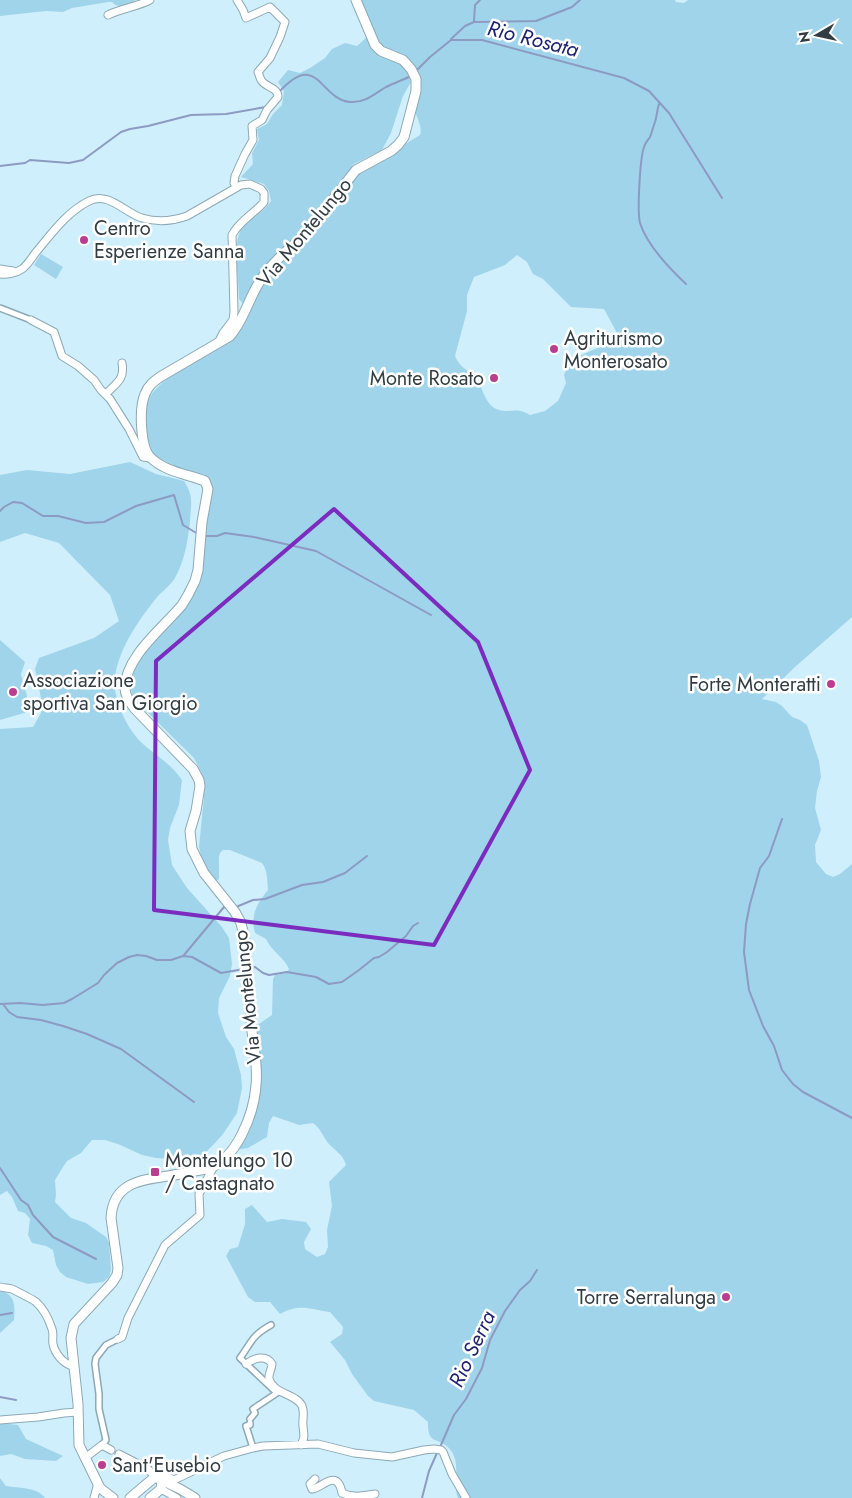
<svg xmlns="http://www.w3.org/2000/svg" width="852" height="1498" font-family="Jost,sans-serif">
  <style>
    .green { fill: #a0d4ea; fill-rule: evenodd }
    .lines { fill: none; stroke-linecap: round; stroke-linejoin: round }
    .stream { stroke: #8d9ac2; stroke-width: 2 }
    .pedestrian-casing { stroke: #8ca9b5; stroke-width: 8 }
    .minor-casing { stroke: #8ca9b5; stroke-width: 9 }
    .tertiary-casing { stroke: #8ca9b5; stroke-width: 11 }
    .pedestrian { stroke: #fff; stroke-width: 5 }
    .minor { stroke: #fff; stroke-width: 7 }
    .tertiary { stroke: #fff; stroke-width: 9 }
    .marked { fill: none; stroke: #7b2cbf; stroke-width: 4; stroke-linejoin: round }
    .poi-dot { fill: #bb3e8e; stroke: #fff; stroke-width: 2 }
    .labels { text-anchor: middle; stroke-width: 5; stroke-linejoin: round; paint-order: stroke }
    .poi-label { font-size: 20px; fill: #313d42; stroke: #fff; text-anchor: start }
    .street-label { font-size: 20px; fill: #313d42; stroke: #fff }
    .water-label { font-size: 21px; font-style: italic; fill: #1f226f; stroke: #fff }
  </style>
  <rect width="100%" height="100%" fill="#d0effc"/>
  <path class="green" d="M0,0H136C128,4 119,10 112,2H108L72,8L63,12L46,11L0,16Z
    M360,0H675L676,2L684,3L688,0H852V617L795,667L762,699L776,702L782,706L792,717L800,720L807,725L819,761L821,777L817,791L815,808L821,830L815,845L816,862L826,874L833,877L840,874L852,864V1498H458C452,1483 461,1467 452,1452C441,1435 427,1448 428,1422L414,1410L374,1401L368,1396L352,1374L345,1360L330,1342L342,1334L343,1327L330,1312C310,1309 299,1303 280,1314L270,1302H255L248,1297L226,1256L230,1249L238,1247L245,1224V1209L252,1205L267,1222L282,1219L306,1222L311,1229L304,1242L305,1249L317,1257L325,1254L328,1247L327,1230L332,1206L329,1182L346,1165C343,1154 335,1151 328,1143C322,1135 321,1129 313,1123L299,1125L273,1116L269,1123L267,1137L248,1148L236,1150C266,1111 259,1071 256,1026L272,1015L273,979L275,975L287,973L289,969C284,957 271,951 266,939L255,933C250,916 257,903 268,890C267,881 268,871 262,863L230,850H223L220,853L219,856V879L216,881L213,880L202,860L199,847L204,797L201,772L194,758L133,698L130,685L133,666L145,650L191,598L199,577L211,485L210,481L205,475L177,467L161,459L151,452L148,445L146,426V403L153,392L169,376L234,335L245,322L258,290L353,176L420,135C423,126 416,118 415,109C413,87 426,69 402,55C395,51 387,51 380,46ZM517,255L527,262L533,274L543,279L571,307L604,309L617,333L609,343L570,360L564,375L566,383L558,401L545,411L530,415C517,407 512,413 499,410C485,406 484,389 476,379C469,369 461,370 455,356L467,311V295L474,277L505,265Z
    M367,37L373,49L380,56L400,63L408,71L411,82L403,96L391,133L382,150L354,164L295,238L266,265L257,276L243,304L239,299C239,283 233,245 240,232C247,219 263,214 271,201L269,191L264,184L241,177L253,164L252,153L259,140L257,129L267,124L273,114L282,105L284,91L278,82L288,70L300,73L310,68L325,58L332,49L345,43L357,46Z
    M41,254L63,267L56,279L34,265Z
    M130,462L156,474L184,481C194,497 191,502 190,521C188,540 185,559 176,576C172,584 164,590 158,596C138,620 108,663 116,695C120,713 130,732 143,744C157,756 172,765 182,780L179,805L170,828L168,840L172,865L187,888L222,927L229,938L232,964L230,976L219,998L218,1013L226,1037L234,1049L241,1075L242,1088L237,1113L223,1134L215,1143L206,1152L195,1158L182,1160L156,1158L142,1155L118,1144L105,1140H92L81,1153L67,1161L63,1167L55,1180L56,1195L55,1202L71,1218L86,1223L106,1237L109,1243L111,1270L109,1277L103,1282L88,1284L66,1277L60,1272L56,1265L53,1250L46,1246L32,1243L28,1235L30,1219L25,1213L18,1211L12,1197L7,1191L0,1195V729L33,727L41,713V698L35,669L39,658L94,638L119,621L110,595L59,543L25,533L0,542V475L27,470L70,474Z
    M0,640L25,662L21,674L31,711L0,720Z
    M0,1291C16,1294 15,1307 14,1320L0,1333Z
    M0,1423L18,1425L26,1439L63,1456L56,1461L25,1459L11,1454L0,1456Z
    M0,1478L6,1486C18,1488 38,1487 45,1498H0Z"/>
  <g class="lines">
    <path class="stream" d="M474,21L475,5L480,0
      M451,39L465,26L474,22L536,21L572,7L580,0
      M416,71L430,57L451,40H482L624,78L649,91L669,113L722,198
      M279,92C318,49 319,99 350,102C365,103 374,94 386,87C394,83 403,80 411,76
      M659,104C657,110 657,116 655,122C653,127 652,132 650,137C648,140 645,143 644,147C640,158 637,211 640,223C647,245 669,268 686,284
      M0,166L25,163L30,160L69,163L83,160L121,132L130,129L148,126L191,115L226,114L266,107
      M0,511L4,507L13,502L22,503L43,516H58L86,523L104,522L136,506L174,495L183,525L198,534
      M205,536H217L225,533L254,537L316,551L431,615
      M782,819L769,856L760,868L750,904L746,924L744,952L749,990L763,1026L774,1046L782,1070L793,1084L803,1092L852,1118
      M236,907L253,900L265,899L302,885L323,882L345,873L367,856
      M184,955L224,907L229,909
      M251,968L255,967L263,973L269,975L287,972L316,977L329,984L342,982L359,970L374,958L379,957L387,952L406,936L413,926L418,923
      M0,1004L20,1003L43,1005L64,1003L72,999L98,983L104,975L117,963L129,957L137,955L146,956L157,960H171L183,956L192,957L221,973L244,969
      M3,1004L9,1012L17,1017L41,1020L63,1026L87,1034L121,1049L194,1102
      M0,1168L21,1200L28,1205L33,1215L53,1237L96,1259
      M0,1315L12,1313
      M0,1397L16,1400
      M441,1445L454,1415L466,1399L482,1368L490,1340L505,1311L520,1290L530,1281L537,1270
      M422,1498L429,1471L437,1453"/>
    <defs>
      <path id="pedestrian" d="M0,308L31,320
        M250,1419L255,1413L253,1409L277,1393L240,1358C252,1342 251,1336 271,1325
        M250,1423V1425L246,1426L253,1448
        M102,1445L106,1440L99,1409V1394L95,1364L96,1358L106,1345L118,1339"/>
      <path id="minor" d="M108,15C122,8 137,7 150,0
        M236,187L234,183L235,176L245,154L253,140L252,126L262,120L267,110L278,97C278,87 266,88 261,80C260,78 259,74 258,72L270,58L280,37L285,22L270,7L246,18L243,10L237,0
        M0,269L13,271
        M0,274C7,275 16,273 22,269C28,265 32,257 37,251C52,233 67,212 89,201C108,191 125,213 142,218C156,222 173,221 187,216L241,185L250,184L261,189L264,193V202C254,214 240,220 232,235L234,312L233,320L223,333L218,343
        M31,320L54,332L62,356L78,366L94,380L101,390L110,399L129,429L143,457L150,458
        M106,394C116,383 125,380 122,363
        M0,1287C4,1288 8,1288 12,1289C14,1290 34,1300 36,1302C43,1308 49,1320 52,1329C54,1334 52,1339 53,1344C55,1354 64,1365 74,1366
        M118,1339L122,1337L128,1318L165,1245L200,1215L199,1194L213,1168
        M246,1364C254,1358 266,1354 272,1364C272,1369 268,1374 269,1379C273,1394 297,1394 302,1406C305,1413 302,1419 303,1426C304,1436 305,1436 301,1445
        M0,1420L38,1417L64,1413L78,1412
        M119,1454L148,1469L155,1477L159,1473L174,1480L224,1456L253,1448L263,1446L318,1444L354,1453L392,1457L424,1450L434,1449L441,1450L443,1452L452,1474L466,1498
        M85,1458L102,1445L111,1450
        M315,1479L310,1484L312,1489C321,1489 337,1467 342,1493
        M161,1489L177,1498
        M342,1493C353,1498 363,1496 375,1494
        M94,1498L98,1483"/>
      <path id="tertiary" d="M113,1498L100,1488L79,1445L78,1404L71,1338L74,1324L112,1283L117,1275L118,1268L111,1218C113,1183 140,1180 168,1176C181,1174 194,1171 207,1169C237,1160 254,1113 256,1085C258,1067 254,1049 252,1031C249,1001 247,971 245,940L241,923L235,912L204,873L192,849L190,831L196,811L200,786L199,780L193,769L135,709C130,703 125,696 125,688C125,657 163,628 182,605L188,595L195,581L198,570L202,522L208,489L205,481C187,474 166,472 151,458C140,448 139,408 145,394C148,386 153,382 160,377L230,336C245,319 249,296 262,278C273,262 289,248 304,236L356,170L391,151L398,145L404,137L416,91V79L411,69L403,60L381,51L375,45L356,0
        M130,1498L155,1477L180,1489L195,1498
        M150,1498L161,1489L162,1480"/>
    </defs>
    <use href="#pedestrian" class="pedestrian-casing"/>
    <use href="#minor" class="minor-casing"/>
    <use href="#tertiary" class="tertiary-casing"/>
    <use href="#pedestrian" class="pedestrian"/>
    <use href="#minor" class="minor"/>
    <use href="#tertiary" class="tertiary"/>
  </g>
  <path class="marked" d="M334,509L478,642L530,770L434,945L154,910L156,661Z"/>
  <g class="poi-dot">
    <circle cx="84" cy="240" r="5"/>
    <circle cx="554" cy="349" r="5"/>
    <circle cx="494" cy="378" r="5"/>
    <circle cx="831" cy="684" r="5"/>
    <circle cx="13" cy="692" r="5"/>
    <rect x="150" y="1167" width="10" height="10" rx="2.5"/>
    <circle cx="726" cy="1297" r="5"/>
    <circle cx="102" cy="1465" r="5"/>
  </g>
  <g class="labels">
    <g class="poi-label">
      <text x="94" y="235">Centro<tspan x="94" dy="23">Esperienze Sanna</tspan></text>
      <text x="564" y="345">Agriturismo<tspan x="564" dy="23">Monterosato</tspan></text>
      <text x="484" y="385" text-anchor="end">Monte Rosato</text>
      <text x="23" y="687">Associazione<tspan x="23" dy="23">sportiva San Giorgio</tspan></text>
      <text x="821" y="691" text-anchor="end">Forte Monteratti</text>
      <text x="165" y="1167">Montelungo 10<tspan x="165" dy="23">/ Castagnato</tspan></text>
      <text x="716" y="1304" text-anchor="end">Torre Serralunga</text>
      <text x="112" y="1472">Sant'Eusebio</text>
    </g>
    <g class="street-label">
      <text transform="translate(304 232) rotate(-50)" y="7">Via Montelungo</text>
      <text transform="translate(247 997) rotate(-96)" y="7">Via Montelungo</text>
    </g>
    <g class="water-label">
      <text transform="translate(533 39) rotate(14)" y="7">Rio Rosata</text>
      <text transform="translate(472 1349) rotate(-65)" y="7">Rio Serra</text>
    </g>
  </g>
  <g transform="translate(817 35) rotate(261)" stroke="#ffffff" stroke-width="4" paint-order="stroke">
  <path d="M0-4L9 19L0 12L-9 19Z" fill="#313d42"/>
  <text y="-8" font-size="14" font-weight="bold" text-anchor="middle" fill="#313d42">N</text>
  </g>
</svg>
